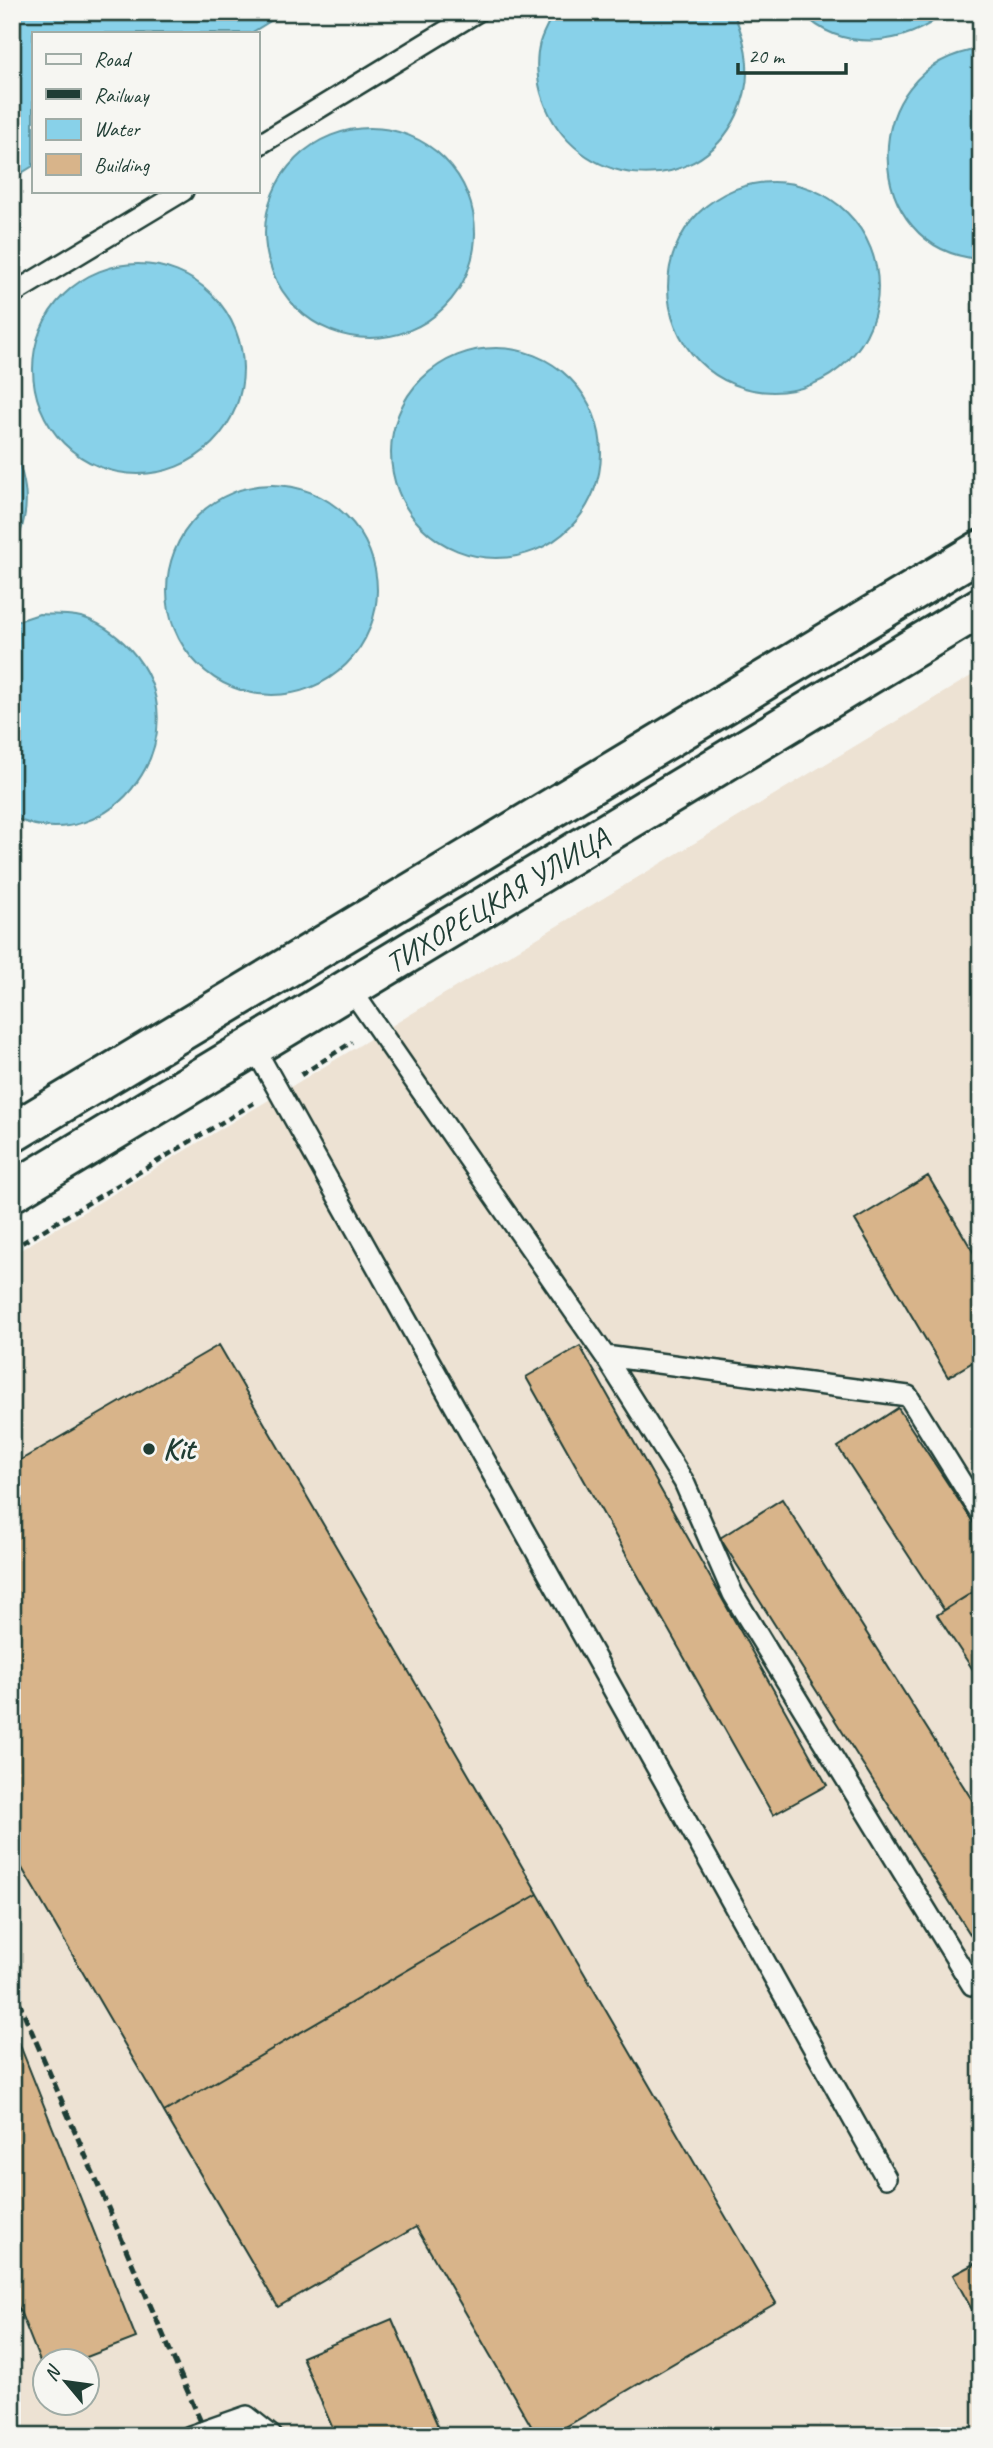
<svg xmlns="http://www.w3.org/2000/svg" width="993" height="2448" font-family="Caveat,sans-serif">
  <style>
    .built { fill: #ede2d3; fill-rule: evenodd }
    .water { fill: #88d1e9; stroke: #5e96a1; stroke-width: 2 }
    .building { fill: #d8b48a; stroke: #1f3d34; stroke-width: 2 }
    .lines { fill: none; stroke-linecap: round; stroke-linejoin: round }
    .lane-casing { stroke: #1f3d34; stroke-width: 24 }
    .secondary-casing { stroke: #1f3d34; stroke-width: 44 }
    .path { stroke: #1f3d34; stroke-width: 4.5; stroke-dasharray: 7 5; stroke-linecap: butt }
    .lane { stroke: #f6f6f2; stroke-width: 19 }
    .secondary { stroke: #f6f6f2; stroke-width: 38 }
    .rail { stroke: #1f3d34; stroke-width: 5; stroke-dasharray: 10 5; stroke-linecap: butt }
    .poi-dot { fill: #1f3d34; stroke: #f6f6f2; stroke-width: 2.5 }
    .labels { text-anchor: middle; stroke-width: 6; stroke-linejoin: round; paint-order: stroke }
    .street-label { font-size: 30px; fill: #1f3d34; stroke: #f6f6f2 }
    .poi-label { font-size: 30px; font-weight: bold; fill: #1f3d34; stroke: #f6f6f2; text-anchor: start }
  </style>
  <rect width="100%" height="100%" fill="#f6f6f2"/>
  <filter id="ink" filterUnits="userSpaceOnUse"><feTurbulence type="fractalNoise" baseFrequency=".0143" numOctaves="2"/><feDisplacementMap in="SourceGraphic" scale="14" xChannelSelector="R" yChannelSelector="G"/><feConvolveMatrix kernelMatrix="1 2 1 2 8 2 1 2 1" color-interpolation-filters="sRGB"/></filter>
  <g filter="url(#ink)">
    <path class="built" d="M981,670V2436H12V1255ZM46,2360H88V2402H46Z"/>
    <path class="water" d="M12,12H285L251,33H33V166L12,179Z
      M554,12H733C749,47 753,80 737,115C696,202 574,189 543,99C537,82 535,60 540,42C543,32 549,22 554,12Z
      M802,12H945C907,47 838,53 802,12Z
      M981,49V259C860,252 853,65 981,49Z
      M265 233a105 105 0 1 1 210 0a105 105 0 1 1-210 0Z
      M668 287a105 105 0 1 1 210 0a105 105 0 1 1-210 0Z
      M33 369a105 105 0 1 1 210 0a105 105 0 1 1-210 0Z
      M391 453a105 105 0 1 1 210 0a105 105 0 1 1-210 0Z
      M12,445C30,487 31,513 12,554Z
      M167 590a105 105 0 1 1 210 0a105 105 0 1 1-210 0Z
      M39,614C51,615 64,614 76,616C96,619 117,635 130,649C206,733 112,864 12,817V623Z"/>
    <path class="building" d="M928,1176L981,1265V1357L948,1377L855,1220Z
      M219,1345L538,1894L164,2112L12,1851V1465Z
      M580,1346L827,1785L773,1815L526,1377Z
      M898,1408L981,1534V1587L944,1610L838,1447Z
      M782,1499L981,1814V1927L970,1934L720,1538Z
      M981,1587V1682L937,1615Z
      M538,1894L776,2303L550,2436H537L416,2227L278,2307L164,2112Z
      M12,2025L136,2338L79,2360H46L45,2374L12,2291Z
      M981,2260V2326L953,2275Z
      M392,2319L438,2426L414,2436H336L302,2357Z"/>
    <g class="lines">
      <defs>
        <path id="lane" d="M257,146L477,12
          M12,294L183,191
          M350,988L605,1356L684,1482L733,1594L972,1985L981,1979
          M254,1047L886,2178
          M605,1356L908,1396L981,1514
          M190,2436L247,2416L272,2436"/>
        <path id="secondary" d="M12,1133L981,550
          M12,1192L981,607"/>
      </defs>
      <use href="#lane" class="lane-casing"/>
      <use href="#secondary" class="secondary-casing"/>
      <path class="path" d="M301,1075L352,1042
        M12,1249L254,1103"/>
      <use href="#lane" class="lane"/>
      <use href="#secondary" class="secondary"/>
      <path class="rail" d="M12,1986L207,2436"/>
    </g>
  </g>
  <circle class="poi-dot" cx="149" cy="1449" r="7"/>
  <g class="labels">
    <g class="street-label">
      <text transform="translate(497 900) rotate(-31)" y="10">ТИХОРЕЦКАЯ УЛИЦА</text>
    </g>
    <g class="poi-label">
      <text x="163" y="1459">Kit</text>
    </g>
  </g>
  <rect width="993" height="2448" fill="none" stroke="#f6f6f2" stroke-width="42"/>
  <rect x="21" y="21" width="951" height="2406" fill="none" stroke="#1f3d34" stroke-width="2.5" filter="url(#ink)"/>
  <rect x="32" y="32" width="228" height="161" fill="#f6f6f2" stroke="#a0aca6" stroke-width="2"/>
  <rect x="46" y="54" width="35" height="10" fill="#f6f6f2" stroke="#a0aca6" stroke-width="2"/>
  <text x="94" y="66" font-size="21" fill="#1f3d34">Road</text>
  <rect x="46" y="89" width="35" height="10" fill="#1f3d34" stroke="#a0aca6" stroke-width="2"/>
  <text x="94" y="102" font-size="21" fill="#1f3d34">Railway</text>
  <rect x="46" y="119" width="35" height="21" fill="#88d1e9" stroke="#a0aca6" stroke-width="2"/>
  <text x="94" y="136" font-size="21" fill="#1f3d34">Water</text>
  <rect x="46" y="154" width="35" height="21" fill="#d8b48a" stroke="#a0aca6" stroke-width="2"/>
  <text x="94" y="172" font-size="21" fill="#1f3d34">Building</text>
  <g transform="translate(66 2382) rotate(299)"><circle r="33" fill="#f6f6f2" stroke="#a0aca6" stroke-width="2"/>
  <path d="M0-5L12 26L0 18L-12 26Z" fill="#1f3d34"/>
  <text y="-10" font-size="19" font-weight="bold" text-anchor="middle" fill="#1f3d34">N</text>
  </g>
  <path d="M738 63v10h108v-10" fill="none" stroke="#1f3d34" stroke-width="3.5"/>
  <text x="748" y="63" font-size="21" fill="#1f3d34" stroke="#f6f6f2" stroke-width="5" paint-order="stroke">20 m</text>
</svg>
